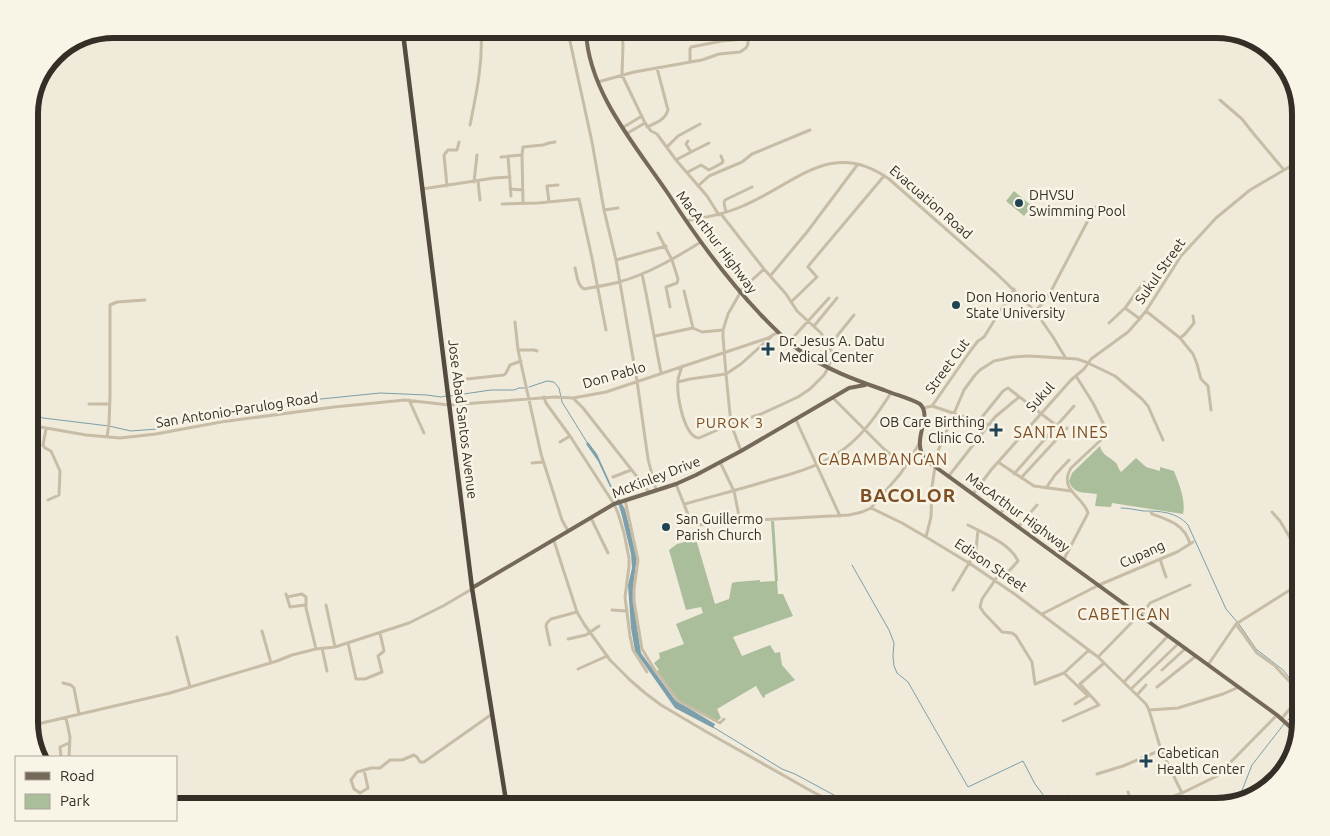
<svg xmlns="http://www.w3.org/2000/svg" width="1330" height="836" font-family="Ubuntu,sans-serif">
  <style>
    .green { fill: #abbe9b }
    .water { fill: #7b9fab }
    .lines { fill: none; stroke-linecap: round; stroke-linejoin: round }
    .stream { stroke: #7b9fab; stroke-width: 1 }
    .minor { stroke: #c7bda7; stroke-width: 3 }
    .major { stroke: #756959; stroke-width: 4 }
    .highway { stroke: #544a3f; stroke-width: 4.5 }
    .poi-dot { fill: #204453; stroke: #f8f4e6; stroke-width: 2 }
    .labels { text-anchor: middle; stroke-width: 5; stroke-linejoin: round; paint-order: stroke }
    .poi-label { font-size: 14px; fill: #342e27; stroke: #f8f4e6; text-anchor: start }
    .street-label { font-size: 14px; fill: #342e27; stroke: #f8f4e6 }
    .neighbourhood-label { font-size: 15px; letter-spacing: 1px; fill: #7e4e25; stroke: #f8f4e6 }
    .quarter-label { font-size: 16px; letter-spacing: 1px; fill: #7e4e25; stroke: #f8f4e6 }
    .district-label { font-size: 19px; font-weight: bold; letter-spacing: 1px; fill: #7e4e25; stroke: #f8f4e6 }
    .rim { fill: none; stroke: #342e27; stroke-width: 6 }
  </style>
  <rect width="100%" height="100%" fill="#f0eada"/>
  <path class="green" d="M1014,191L1032,206L1024,216L1006,201Z
    M1100,446C1102,456 1111,457 1117,464C1118,467 1119,470 1121,472L1136,458L1146,467L1160,471V467L1174,471C1179,484 1186,500 1183,514L1112,503L1111,507L1095,506L1097,494C1084,492 1074,495 1069,481L1072,473Z
    M771,521H774L778,581H777L778,594H783L793,616L733,637L742,656L770,645L775,653L780,652L782,665L795,680L765,695V697L763,698L756,686L717,709L721,718L717,721L686,705L677,699L657,671L659,670L654,663L660,658L659,653L684,644L676,624L703,613L701,607L686,610L669,550L677,544L696,539L715,604L729,599L732,583L736,582L760,580V582L775,581Z"/>
  <path class="water" d="M588,442L597,454L611,485L625,509L637,558L633,587L635,613L641,653L675,700L715,724L713,728L675,708L635,651L631,628L628,585L632,568L631,554L622,516L619,506L598,461L586,444Z"/>
  <g class="lines">
    <path class="stream" d="M529,387L547,381L554,382L559,388L562,402L588,444
      M450,396L491,390H514L519,388H525
      M29,412L43,418L109,426L131,431L157,429L208,413L295,404L301,401L380,393L427,395L441,397L446,396
      M1121,508C1129,508 1136,510 1144,511C1160,511 1177,512 1188,525L1226,609L1239,624L1256,649L1283,670L1291,680
      M852,565L889,630L894,643L893,656L894,666L897,673L908,682L968,787L1023,761L1035,784L1052,807
      M1288,720L1301,705
      M713,727L782,769L795,774L856,807
      M1224,805L1230,799L1241,793L1252,765L1284,724"/>
    <path class="minor" d="M568,32L592,142L604,210L616,260L637,381L648,459L656,490
      M622,32L623,45L622,75L645,123
      M690,61V49L691,47L722,41L744,39L748,40L753,37L819,32
      M598,82L634,72L702,60L719,54L740,52L746,48L748,44V40
      M1220,100L1242,119L1253,133L1284,170
      M470,125C476,95 483,64 481,33
      M647,127C656,123 665,120 668,110L657,68
      M622,128L642,116
      M626,134L645,123L651,131L657,134L676,160L707,196L719,215
      M667,147L678,136L700,124
      M1296,151L1301,159
      M691,152L709,143
      M508,156L511,196
      M501,157L522,155
      M676,160L691,152L686,144L688,141
      M688,172L701,165L709,170L722,163L723,161L721,156
      M478,181L480,200
      M474,182L477,155
      M447,186L444,155L448,150H457L459,142
      M698,186L709,176L742,162L752,154L810,130
      M422,189L494,178L510,177
      M510,189L523,190
      M549,202L547,186L558,185
      M523,203L522,155L523,147L543,145L549,143L555,142
      M502,204L538,203L579,199L592,258L606,330
      M604,210L618,208
      M726,212L724,203L725,200L752,187
      M686,221C706,217 726,214 745,205C796,183 832,138 889,179L997,274L1035,311L1053,337L1065,357
      M658,233L672,260L678,279L677,283L666,287L670,307
      M616,260L666,246
      M575,268C577,275 577,285 584,289C595,287 608,285 619,282C648,274 675,258 701,242
      M642,274L646,293L661,373
      M771,275L807,232L858,164
      M739,292L764,269
      M740,293L728,314L723,330V337L726,374L731,424L741,451
      M791,302L817,277L816,276L808,267L810,264L884,176
      M1125,308L1140,319
      M1035,311L1043,303L1050,293L1095,207
      M1146,311L1180,338L1193,354L1197,364L1201,379L1208,386L1211,410
      M515,322L518,350L541,454L562,520L568,531
      M1109,323L1125,308L1144,282
      M814,326L837,298
      M693,328L702,332L723,330
      M655,336L693,328L684,291
      M1180,338L1185,334L1194,323L1193,316
      M789,342L829,298
      M829,346L854,315
      M518,350H534L537,351
      M682,366C681,371 678,376 678,381C676,394 684,437 699,438L731,424L761,414L798,397L810,389L824,375L828,368L833,354L829,346L821,333L797,311L786,294L764,269L721,214
      M467,379L504,375L506,373L510,365L521,361
      M678,382L690,379L726,374L741,364L771,337
      M544,397L546,403L570,436L614,504L618,513L624,533L629,558V566L625,597L630,636L633,650L647,672
      M573,398L583,408L649,492
      M833,398L884,449L905,467
      M409,400L424,433
      M89,404H109
      M932,406L971,350L978,341L984,337L1014,289
      M923,408L932,406L989,425
      M796,420L840,516
      M978,422L1003,391L1008,388L1057,426
      M29,425L86,435L120,438L156,434L221,422L334,407L405,400L449,405L555,397L573,398L606,392L768,338L778,332
      M46,429L43,445L45,448L51,451L60,471L59,495L48,500
      M107,437L109,424L110,396V305L117,302L145,300
      M560,442L570,436
      M911,456L922,455
      M720,462L734,491L740,521
      M998,462L1034,486L1071,491
      M532,463L543,462
      M932,465L964,390L975,375L980,370L994,361L1013,357L1029,356L1077,359L1086,362L1115,376L1142,399L1148,406L1163,440
      M1014,474L1074,406
      M613,477L631,470
      M948,477L995,417L1019,397
      M1021,478L1067,428
      M676,484L691,522L697,525L740,521L849,515L862,512L871,508L901,473L919,444
      M1046,488L1055,475L1069,460
      M973,494L991,470L1071,380L1084,369L1091,359L1128,332L1136,323L1146,311L1181,256L1216,218L1250,190L1301,160
      M625,500L638,560L634,589V601L642,649L656,672L660,676L678,701L718,722L720,723L724,719
      M685,504C713,496 742,489 770,480C796,473 823,465 844,449C864,434 878,413 891,393
      M871,508L902,523L926,537L969,563L1016,595L1098,657L1146,704L1149,710L1161,750L1182,793
      M1151,512L1152,514C1169,520 1185,525 1190,544
      M1272,512L1280,521L1292,541L1301,547
      M1000,514L1011,499
      M591,518L608,553
      M968,525L978,530L976,550L969,563
      M1018,527L1037,505
      M978,530C992,537 1011,546 1018,561L1009,571L1000,573L982,599L980,607L984,613L1002,632L1012,633L1016,636L1032,662L1035,684L1064,673
      M926,537L931,517L932,487L935,467
      M554,541L577,612L584,624L610,660L630,680L645,693L661,705L705,731L813,792L843,807
      M1064,559L1088,513C1083,496 1058,490 1071,468L1104,437L1105,431L1104,425L1093,403L1076,376
      M1160,559L1166,577
      M1295,587L1301,592
      M953,590L969,563
      M286,594L290,607L305,605
      M287,597L302,594L306,597V608L316,649
      M326,605L335,647
      M612,610L627,611
      M1042,614L1099,585L1177,552L1193,542
      M1141,616L1150,603L1190,585
      M1236,624L1257,653L1274,665L1289,681L1292,682L1301,681
      M262,631L271,663
      M177,637L190,687
      M568,639L586,635L599,626
      M348,643L356,679H365L382,672L378,656L384,651L380,633
      M550,645L546,626L547,623L551,619L577,612
      M322,648L327,671
      M1098,657L1139,615
      M1208,665L1236,624L1301,583
      M578,669L607,656
      M1162,670L1186,648
      M1295,672L1301,669
      M1124,682L1168,636
      M63,683L71,685L74,688L79,714
      M1157,687L1196,656
      M1131,689L1179,643
      M1137,695L1146,685
      M1075,704L1088,696L1064,673L1089,650
      M1149,710L1178,708L1223,694L1239,687
      M66,718L70,737L69,757
      M1282,718L1301,696
      M1063,721L1099,705L1080,684L1104,663
      M29,726L170,693L277,661L292,655L316,649L335,647L409,623L443,606L472,589
      M61,757L60,747L69,743
      M364,770L368,788L360,793L354,789L351,780L357,772L371,768H380L390,760H402L414,755L417,757L420,762H424L492,714
      M1097,774L1123,766L1161,750
      M1128,792L1134,807
      M1067,796L1074,807
      M1146,807L1182,793L1217,776L1277,715"/>
    <path class="major" d="M586,32C589,93 636,146 669,195C696,237 726,278 761,315C773,327 785,340 799,350C825,369 855,380 884,390C896,395 909,398 920,404C934,418 909,440 926,460L1277,715L1298,734
      M472,588L614,504L676,484L696,475L741,451L849,388L865,385"/>
    <path class="highway" d="M403,33L472,588L507,807"/>
  </g>
  <g class="poi-dot">
    <circle cx="1019" cy="203" r="5"/>
    <circle cx="956" cy="305" r="5"/>
    <path d="M765.5 341.5h5v5h5v5h-5v5h-5v-5h-5v-5h5z"/>
    <path d="M993.5 422.5h5v5h5v5h-5v5h-5v-5h-5v-5h5z"/>
    <circle cx="666" cy="527" r="5"/>
    <path d="M1143.5 753.5h5v5h5v5h-5v5h-5v-5h-5v-5h5z"/>
  </g>
  <g class="labels">
    <g class="poi-label">
      <text x="1029" y="200">DHVSU<tspan x="1029" dy="16">Swimming Pool</tspan></text>
      <text x="966" y="302">Don Honorio Ventura<tspan x="966" dy="16">State University</tspan></text>
      <text x="779" y="346">Dr. Jesus A. Datu<tspan x="779" dy="16">Medical Center</tspan></text>
      <text x="985" y="427" text-anchor="end">OB Care Birthing<tspan x="985" dy="16">Clinic Co.</tspan></text>
      <text x="676" y="524">San Guillermo<tspan x="676" dy="16">Parish Church</tspan></text>
      <text x="1157" y="758">Cabetican<tspan x="1157" dy="16">Health Center</tspan></text>
    </g>
    <g class="street-label">
      <text transform="translate(931 202) rotate(41)" y="5">Evacuation Road</text>
      <text transform="translate(717 242) rotate(53)" y="5">MacArthur Highway</text>
      <text transform="translate(1160 271) rotate(-55)" y="5">Sukul Street</text>
      <text transform="translate(947 366) rotate(-54)" y="5">Street Cut</text>
      <text transform="translate(614 375) rotate(-16)" y="5">Don Pablo</text>
      <text transform="translate(1040 397) rotate(-48)" y="5">Sukul</text>
      <text transform="translate(237 410) rotate(-9)" y="5">San Antonio-Parulog Road</text>
      <text transform="translate(463 419) rotate(83)" y="5">Jose Abad Santos Avenue</text>
      <text transform="translate(656 477) rotate(-21)" y="5">McKinley Drive</text>
      <text transform="translate(1018 512) rotate(36)" y="5">MacArthur Highway</text>
      <text transform="translate(1142 554) rotate(-24)" y="5">Cupang</text>
      <text transform="translate(991 565) rotate(34)" y="5">Edison Street</text>
    </g>
    <g class="neighbourhood-label">
      <text x="730" y="428">PUROK 3</text>
    </g>
    <g class="quarter-label">
      <text x="1061" y="438">SANTA INES</text>
      <text x="883" y="465">CABAMBANGAN</text>
      <text x="1124" y="620">CABETICAN</text>
    </g>
    <g class="district-label">
      <text x="908" y="502">BACOLOR</text>
    </g>
  </g>
  <path d="M0 0H1330V836H0ZM114 38H1216A76 76 0 0 1 1292 114V722A76 76 0 0 1 1216 798H114A76 76 0 0 1 38 722V114A76 76 0 0 1 114 38Z" fill="#f8f4e6" fill-rule="evenodd"/>
  <path class="rim" d="M114 38H1216A76 76 0 0 1 1292 114V722A76 76 0 0 1 1216 798H114A76 76 0 0 1 38 722V114A76 76 0 0 1 114 38Z"/>
  <rect x="15" y="756" width="162" height="65" fill="#f8f4e6" stroke="#aaa59a"/>
  <rect x="25" y="772" width="25" height="8" fill="#756959" stroke="#aaa59a"/>
  <text x="60" y="781" font-size="15" fill="#342e27">Road</text>
  <rect x="25" y="794" width="25" height="15" fill="#abbe9b" stroke="#aaa59a"/>
  <text x="60" y="806" font-size="15" fill="#342e27">Park</text>
</svg>
